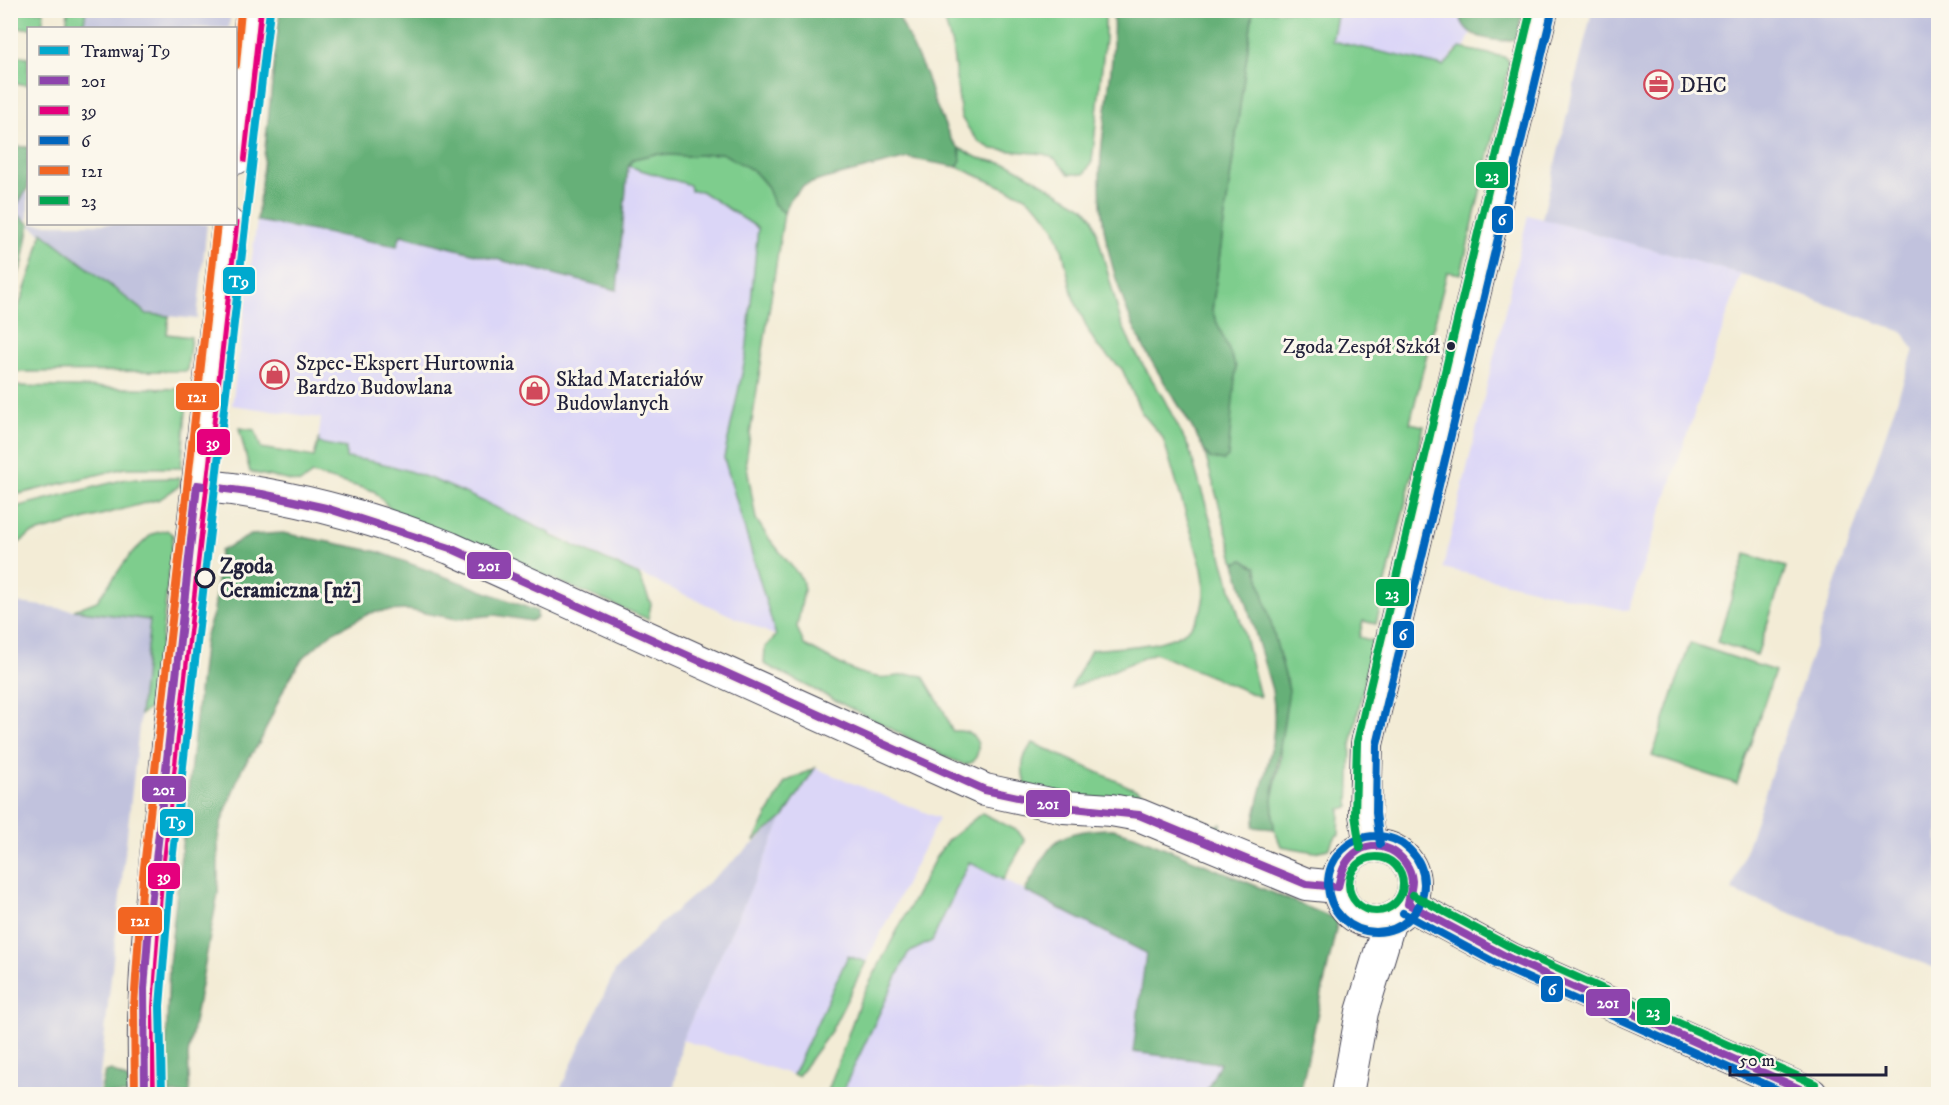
<svg xmlns="http://www.w3.org/2000/svg" width="1949" height="1105" font-family="'IM FELL DW Pica',serif">
  <style>
    .built { fill: #dbd6f7 }
    .industrial { fill: #c1c2dd }
    .green { fill: #7ecd8d; stroke: #507864; stroke-width: 1.5 }
    .forest { fill: #66b078; stroke: #44695a; stroke-width: 1.5 }
    .lines { fill: none; stroke-linecap: round; stroke-linejoin: round }
    .minor-casing { stroke: #414052; stroke-width: 34 }
    .minor { stroke: #fff; stroke-width: 32 }
    .bus-1-casing { stroke: #fbf7ec; stroke-width: 12 }
    .bus-2-casing { stroke: #fbf7ec; stroke-width: 12 }
    .bus-3-casing { stroke: #fbf7ec; stroke-width: 12 }
    .bus-4-casing { stroke: #fbf7ec; stroke-width: 12 }
    .bus-5-casing { stroke: #fbf7ec; stroke-width: 12 }
    .bus-1 { stroke: #8e44ad; stroke-width: 8 }
    .bus-2 { stroke: #e5007d; stroke-width: 8 }
    .bus-3 { stroke: #0065bd; stroke-width: 8 }
    .bus-4 { stroke: #f26522; stroke-width: 8 }
    .bus-5 { stroke: #00a651; stroke-width: 8 }
    .tram-1-casing { stroke: #fbf7ec; stroke-width: 12 }
    .tram-1 { stroke: #00a9ce; stroke-width: 8 }
    .bus-dot { fill: #22223b; stroke: #fbf7ec; stroke-width: 2 }
    .stop-dot { fill: #fbf7ec; stroke: #22223b; stroke-width: 3 }
    .labels { text-anchor: middle; stroke-width: 6; stroke-linejoin: round; paint-order: stroke }
    .bus-label { font-size: 20px; fill: #22223b; stroke: #fbf7ec; text-anchor: end }
    .poi-label { font-size: 21px; fill: #22223b; stroke: #fbf7ec; text-anchor: start }
    .stop-label { font-size: 21px; font-weight: bold; fill: #22223b; stroke: #fbf7ec; text-anchor: start }
    .line-badge { stroke: #fbf7ec; stroke-width: 2 }
    .badge-label { font-size: 16px; text-anchor: middle; font-weight: bold; fill: #fff }
  </style>
  <rect width="100%" height="100%" fill="#fbf7ec"/>
  <filter id="ink" filterUnits="userSpaceOnUse"><feTurbulence type="fractalNoise" baseFrequency=".0167" numOctaves="2"/><feDisplacementMap in="SourceGraphic" scale="12" xChannelSelector="R" yChannelSelector="G"/><feConvolveMatrix kernelMatrix="1 2 1 2 8 2 1 2 1" color-interpolation-filters="sRGB"/></filter>
  <filter id="wash" filterUnits="userSpaceOnUse"><feTurbulence type="fractalNoise" baseFrequency=".008" numOctaves="4" result="noise"/><feDisplacementMap in="SourceGraphic" scale="24" xChannelSelector="R" yChannelSelector="G"/><feGaussianBlur stdDeviation="1.35" result="paint"/><feColorMatrix in="noise" values="0 0 0 0 0 0 0 0 0 0 0 0 0 0 0 0 0 1.4 0 .05"/><feComposite in="paint" operator="in"/></filter>
  <g filter="url(#wash)">
    <rect width="100%" height="100%" fill="#f3ecd6"/>
    <path class="built" d="M1338,11H1457L1465,28L1471,32L1465,47L1455,51L1444,66L1331,41Z
      M628,166L690,185L758,228L746,355L724,458L776,636L430,479L359,459L346,458L345,448L318,443L321,418L232,405L257,221L397,246L401,235L617,290Z
      M1528,215L1741,274L1628,611L1443,568Z
      M815,768L939,818L866,962L848,957L793,1075L682,1040L783,818Z
      M969,862L1146,953L1220,1063L1205,1094H841L908,953L932,941Z"/>
    <path class="industrial" d="M86,11H231L229,28H83Z
      M1592,11H1938V969L1732,891L1914,350L1903,332L1785,289L1741,274L1542,219Z
      M28,188V223L13,211Z
      M29,224H207L197,319L147,314Z
      M11,602L151,620L98,1094H11Z
      M783,818L682,1040L673,1094H558L615,971L660,924Z"/>
    <path class="green" d="M11,10L44,11L42,28H11Z
      M68,11H86L83,28H66Z
      M942,11H1105V38L1092,162L1084,174H1069L1055,159L1044,154L992,149L979,142L968,128L961,117L952,46Z
      M1253,11H1338L1332,41L1444,66L1460,48L1504,57L1508,59L1509,67L1461,274L1447,272L1410,423L1424,426L1376,624L1363,621L1359,637L1373,641L1351,745L1349,807L1340,809L1339,835H1337L1328,849L1315,852L1281,846L1274,829L1272,799L1281,757L1264,599L1256,567L1243,560L1235,563L1204,450L1210,458L1236,367L1212,311Z
      M11,55L28,57V85L11,83Z
      M959,148L978,158L1011,165L1085,208L1093,218L1121,322L1134,350L1164,399L1189,448L1243,629L1260,697L1155,653L1071,688L1091,650C1151,643 1217,650 1202,568L1163,438L1141,412L1122,369L1098,347L1090,334L1073,297L1063,252L1054,227L1042,211L1026,197L957,167L961,154Z
      M722,153C740,160 755,169 766,185C773,195 774,204 784,213L746,461L756,519L767,536L802,579L804,590L797,627L804,645C827,656 852,674 877,677C893,680 907,671 923,676L944,711L952,731C973,729 986,743 973,762L965,765L948,758L764,664L765,647L776,636L724,458L746,355L758,228L701,191H691L690,185L628,166L633,159L655,154L687,156Z
      M42,232L147,314L169,316L167,334L191,337L187,371L11,372V329L34,263Z
      M10,386L188,389L181,468H125L11,496Z
      M239,428L255,430L261,448L314,457L319,438L318,443L346,448V458C413,462 490,506 550,533V535L639,575L651,604L648,619L393,512L374,491L312,474L300,483L250,472Z
      M180,478L179,486L160,499L31,534L11,549V508L126,479Z
      M167,530L173,535L156,689L150,708L140,715L150,620L74,610L97,601L130,555L152,534Z
      M1746,554L1786,567L1757,655L1717,642Z
      M1690,643L1775,671L1737,784L1652,756Z
      M1033,743L1216,826L1221,824L1220,834L1057,796L1026,785C1020,770 1022,755 1033,743Z
      M815,768L783,818L754,841L785,782Z
      M982,813L1018,831L1025,841L1003,880L969,862L932,941L908,953L841,1094L838,1092L828,1091L860,1001L936,857L947,841Z
      M848,956L866,962L831,1031L798,1076L793,1075Z"/>
    <path class="forest" d="M280,11H896L926,75L933,98L951,139L959,148L961,160L957,167L908,158L824,179L803,186L791,198L784,213L774,204L767,186L754,171L722,153L687,156L655,154L633,159L628,167L617,290L401,235L397,246L257,221Z
      M1113,11H1253L1212,311L1236,367L1228,457L1223,461L1210,458L1204,450C1185,410 1157,376 1138,336C1121,300 1107,255 1102,214C1093,147 1117,79 1113,11Z
      M1457,11H1523L1516,38C1505,44 1474,39 1466,28C1462,24 1460,16 1457,11Z
      M10,146L28,147V188L13,211L30,224L23,262L11,294Z
      M283,533L379,552L537,611V618L531,621L495,615L457,619L408,610L384,611L370,613L330,634L302,659L285,686L260,742L242,768L221,823L218,840V893L188,1055L190,1094H169L166,1051L169,964L205,638L214,611L220,551L251,535Z
      M1243,560L1256,567L1289,690L1272,799L1274,829L1253,827C1261,778 1281,742 1272,690L1235,563Z
      M1113,829L1134,835L1338,920L1300,1094H1205L1220,1063L1133,1052L1146,953L1025,891C1052,842 1052,830 1113,829Z
      M111,1070L128,1080L130,1094H100L105,1072Z"/>
  </g>
  <g filter="url(#ink)">
    <g class="lines">
      <defs>
        <path id="minor" d="M236,158L252,10
          M197,485C284,493 369,516 450,548L985,790L1064,807L1111,810L1139,815L1306,884L1338,887
          M1370,846L1365,814L1367,744L1542,10
          M1338 884a38 38 0 1 1 76 0a38 38 0 1 1-76 0Z
          M1408,904L1511,959L1811,1094
          M145,1094C139,978 156,862 168,746C187,572 208,398 228,224
          M1347,1094L1362,1012L1390,920"/>
      </defs>
      <use href="#minor" class="minor-casing"/>
      <use href="#minor" class="minor"/>
      <defs>
        <path id="bus-1" d="M197,485L262,494L326,508L450,548L985,790L1064,807L1139,815L1306,884L1338,887
          M1338,887C1341,875 1343,863 1354,854C1376,834 1410,854 1412,881C1412,888 1409,897 1408,904
          M1408,904L1511,959L1811,1094
          M145,1094L144,989L149,924L197,485"/>
        <path id="bus-2" d="M246,159L262,11
          M155,1094V1007L164,878L238,225"/>
        <path id="bus-3" d="M1328 884a48 48 0 1 1 96 0a48 48 0 1 1-96 0Z
          M1380,844L1376,813L1377,745L1552,12
          M1403,913L1507,969L1787,1094"/>
        <path id="bus-4" d="M236,65L241,10
          M135,1094L134,1006L143,876L217,224"/>
        <path id="bus-5" d="M1360,848L1355,815L1357,742L1531,10
          M1349 884a27 27 0 1 1 54 0a27 27 0 1 1-54 0Z
          M1413,895L1516,950L1815,1084"/>
      </defs>
      <use href="#bus-1" class="bus-1-casing"/>
      <use href="#bus-2" class="bus-2-casing"/>
      <use href="#bus-3" class="bus-3-casing"/>
      <use href="#bus-4" class="bus-4-casing"/>
      <use href="#bus-5" class="bus-5-casing"/>
      <use href="#bus-1" class="bus-1"/>
      <use href="#bus-2" class="bus-2"/>
      <use href="#bus-3" class="bus-3"/>
      <use href="#bus-4" class="bus-4"/>
      <use href="#bus-5" class="bus-5"/>
      <defs>
        <path id="tram-1" d="M162,1094L160,1006L171,870L270,10"/>
      </defs>
      <use href="#tram-1" class="tram-1-casing"/>
      <use href="#tram-1" class="tram-1"/>
    </g>
  </g>
  <defs>
    <symbol id="office-ring" viewBox="-11 -11 22 22"><circle r="9.5" fill="#fbf7ec" stroke="#d1495b" stroke-width="1.5"/><path d="M-6-3h4V-5.5h4V-3h4V5H-6ZM-1-4.5V-3h2v-1.5ZM-6 0V1H6V0Z" fill="#d1495b"/></symbol>
    <symbol id="shop-ring" viewBox="-11 -11 22 22"><circle r="9.5" fill="#fbf7ec" stroke="#d1495b" stroke-width="1.5"/><path d="M-5-2.5h2.3a2.7 3.5 0 0 1 5.4 0H5L5.5 6h-11ZM-1.5-2.5h3a1.5 2.3 0 0 0-3 0Z" fill="#d1495b"/></symbol>
  </defs>
  <g fill-rule="evenodd">
    <use href="#office-ring" x="1642" y="68" width="33" height="33"/>
    <use href="#shop-ring" x="258" y="358" width="33" height="33"/>
    <use href="#shop-ring" x="518" y="374" width="33" height="33"/>
  </g>
  <circle class="bus-dot" cx="1451" cy="346" r="5"/>
  <circle class="stop-dot" cx="205" cy="578" r="9"/>
  <g class="labels">
    <g class="bus-label">
      <text x="1440" y="353">Zgoda Zespół Szkół</text>
    </g>
    <g class="poi-label">
      <text x="1680" y="92">DHC</text>
      <text x="296" y="370">Szpec-Ekspert Hurtownia<tspan x="296" dy="24">Bardzo Budowlana</tspan></text>
      <text x="556" y="386">Skład Materiałów<tspan x="556" dy="24">Budowlanych</tspan></text>
    </g>
    <g class="stop-label">
      <text x="220" y="573">Zgoda<tspan x="220" dy="24">Ceramiczna [nż]</tspan></text>
    </g>
  </g>
  <g class="line-badge">
    <rect x="1475" y="161" width="34" height="28" rx="6" fill="#00a651"/>
    <rect x="1491" y="205" width="23" height="29" rx="6" fill="#0065bd"/>
    <rect x="222" y="266" width="34" height="29" rx="6" fill="#00a9ce"/>
    <rect x="175" y="382" width="45" height="29" rx="6" fill="#f26522"/>
    <rect x="196" y="428" width="35" height="28" rx="6" fill="#e5007d"/>
    <rect x="466" y="551" width="46" height="29" rx="6" fill="#8e44ad"/>
    <rect x="1375" y="578" width="35" height="29" rx="6" fill="#00a651"/>
    <rect x="1392" y="620" width="23" height="29" rx="6" fill="#0065bd"/>
    <rect x="141" y="775" width="46" height="28" rx="6" fill="#8e44ad"/>
    <rect x="1025" y="789" width="46" height="29" rx="6" fill="#8e44ad"/>
    <rect x="159" y="808" width="35" height="29" rx="6" fill="#00a9ce"/>
    <rect x="147" y="862" width="34" height="28" rx="6" fill="#e5007d"/>
    <rect x="117" y="906" width="46" height="29" rx="6" fill="#f26522"/>
    <rect x="1540" y="975" width="24" height="28" rx="6" fill="#0065bd"/>
    <rect x="1585" y="988" width="46" height="29" rx="6" fill="#8e44ad"/>
    <rect x="1636" y="997" width="35" height="29" rx="6" fill="#00a651"/>
  </g>
  <g class="badge-label">
    <text x="1492" y="181">23</text>
    <text x="1502" y="225">6</text>
    <text x="239" y="287">T9</text>
    <text x="197" y="402">121</text>
    <text x="213" y="448">39</text>
    <text x="489" y="571">201</text>
    <text x="1392" y="599">23</text>
    <text x="1403" y="640">6</text>
    <text x="164" y="795">201</text>
    <text x="1048" y="809">201</text>
    <text x="176" y="828">T9</text>
    <text x="164" y="882">39</text>
    <text x="140" y="926">121</text>
    <text x="1552" y="995">6</text>
    <text x="1608" y="1008">201</text>
    <text x="1653" y="1017">23</text>
  </g>
  <rect width="1949" height="1105" fill="none" stroke="#fbf7ec" stroke-width="36"/>
  <rect x="27" y="27" width="210" height="198" fill="#fbf7ec" stroke="#a4a2a5" stroke-width="1.5"/>
  <rect x="39" y="46" width="30" height="9" fill="#00a9ce" stroke="#a4a2a5" stroke-width="1.5"/>
  <text x="81" y="57" font-size="18" fill="#22223b">Tramwaj T9</text>
  <rect x="39" y="76" width="30" height="9" fill="#8e44ad" stroke="#a4a2a5" stroke-width="1.5"/>
  <text x="81" y="87" font-size="18" fill="#22223b">201</text>
  <rect x="39" y="106" width="30" height="9" fill="#e5007d" stroke="#a4a2a5" stroke-width="1.5"/>
  <text x="81" y="117" font-size="18" fill="#22223b">39</text>
  <rect x="39" y="136" width="30" height="9" fill="#0065bd" stroke="#a4a2a5" stroke-width="1.5"/>
  <text x="81" y="147" font-size="18" fill="#22223b">6</text>
  <rect x="39" y="166" width="30" height="9" fill="#f26522" stroke="#a4a2a5" stroke-width="1.5"/>
  <text x="81" y="177" font-size="18" fill="#22223b">121</text>
  <rect x="39" y="196" width="30" height="9" fill="#00a651" stroke="#a4a2a5" stroke-width="1.5"/>
  <text x="81" y="207" font-size="18" fill="#22223b">23</text>
  <path d="M1730 1066v9h156v-9" fill="none" stroke="#22223b" stroke-width="3"/>
  <text x="1739" y="1066" font-size="18" fill="#22223b" stroke="#fbf7ec" stroke-width="4.5" paint-order="stroke">50 m</text>
</svg>
